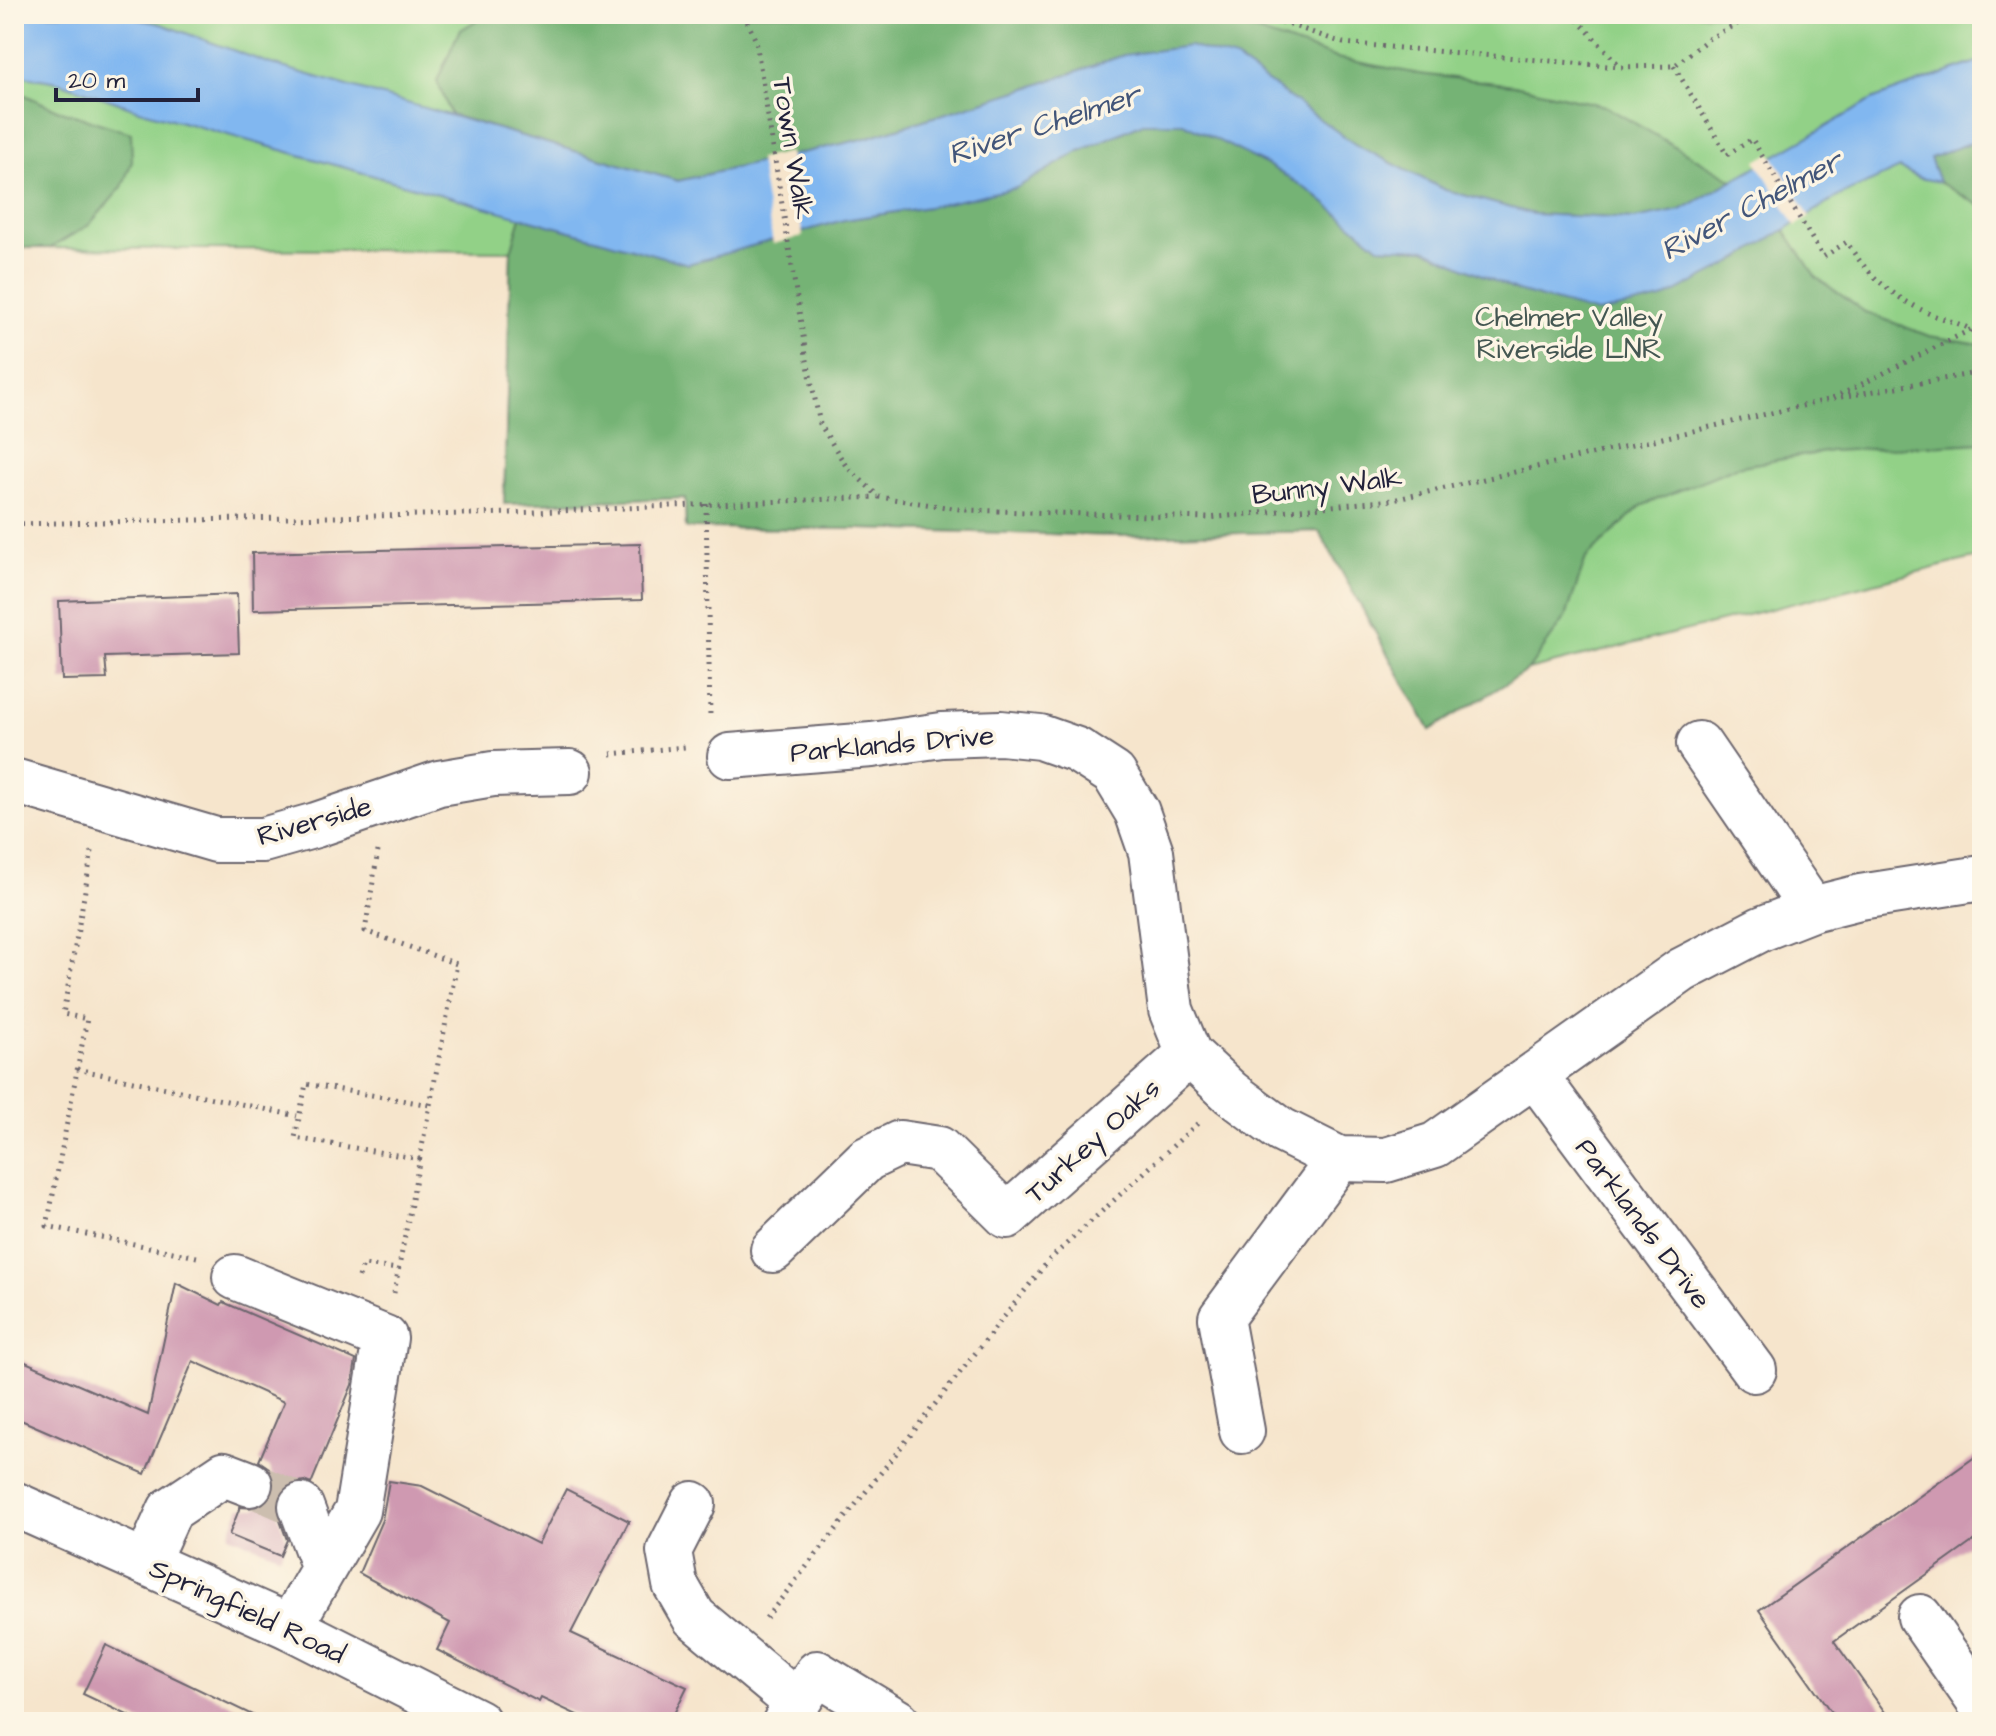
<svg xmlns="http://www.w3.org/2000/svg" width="1996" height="1736" font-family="'Architects Daughter',sans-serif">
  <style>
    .green { fill: #92d187; stroke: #5a7a61; stroke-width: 2 }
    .forest { fill: #75b374; stroke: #4c6a58; stroke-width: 2 }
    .water { fill: #81b7f0; stroke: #526c96; stroke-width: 2 }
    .pier { fill: #f6e5cc }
    .building { fill: #cf99b1 }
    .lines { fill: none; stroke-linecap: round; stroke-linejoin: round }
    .minor-tunnel { stroke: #ccbeaf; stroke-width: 44; stroke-dasharray: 44 22; stroke-linecap: butt }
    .minor-casing { stroke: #6c666e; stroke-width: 48 }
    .major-casing { stroke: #6c666e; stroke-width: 48 }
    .path { stroke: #6c666e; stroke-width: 5; stroke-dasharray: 2 6; stroke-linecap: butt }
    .minor { stroke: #fff; stroke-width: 44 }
    .major { stroke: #fff; stroke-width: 44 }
    .labels { text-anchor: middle; stroke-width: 7; stroke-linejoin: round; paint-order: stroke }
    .street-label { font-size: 28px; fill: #22223b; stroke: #fcf5e5 }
    .park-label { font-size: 28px; fill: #445752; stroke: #fcf5e5 }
    .water-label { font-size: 30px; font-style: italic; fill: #43567a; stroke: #fcf5e5 }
  </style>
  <rect width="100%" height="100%" fill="#fcf5e5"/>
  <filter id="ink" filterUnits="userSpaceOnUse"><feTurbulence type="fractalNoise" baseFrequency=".0125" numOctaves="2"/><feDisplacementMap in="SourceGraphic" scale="16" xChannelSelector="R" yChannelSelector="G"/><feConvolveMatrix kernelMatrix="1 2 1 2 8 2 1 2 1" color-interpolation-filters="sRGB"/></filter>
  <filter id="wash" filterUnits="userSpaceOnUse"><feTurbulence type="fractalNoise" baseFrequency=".006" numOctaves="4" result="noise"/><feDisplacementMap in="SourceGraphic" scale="32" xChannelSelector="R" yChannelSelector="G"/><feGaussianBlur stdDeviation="1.8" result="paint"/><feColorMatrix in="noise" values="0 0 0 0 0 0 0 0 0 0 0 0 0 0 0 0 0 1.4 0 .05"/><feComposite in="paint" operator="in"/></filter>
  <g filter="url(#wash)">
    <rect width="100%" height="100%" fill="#f6e5cc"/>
    <path class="green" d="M14,14H1982V556L1528,670L1430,730L1319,531L1120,536L859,529L686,528L685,498L504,504L511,251L14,248Z"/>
    <path class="forest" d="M487,14H1204L1337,58L1419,74L1514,85L1605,106L1733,180L1681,210L1634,219L1533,214L1445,190L1356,145L1235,59L1124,55L1031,87L859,140L678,181L451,115L437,81L459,31Z
      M14,90L58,110L131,133L132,161L122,187L89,225L50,248H14Z
      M1143,123H1184L1270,166L1314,194L1379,247L1425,249L1517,291L1728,265L1784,229L1816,277L1865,312L1929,336L1982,344V443L1831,451L1736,467L1641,506L1586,558L1566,617L1528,670L1430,730L1319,531L1120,536L859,529L686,528L685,498L504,504L511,251L521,217L552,225L844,220L928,207L1080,151Z
      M1982,138V207L1939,182L1930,158Z"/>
    <path class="water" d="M14,14H114L161,24L268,63L678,181L859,140L1031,87L1124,55L1189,46L1235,59L1356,145L1445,190L1533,214L1634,219L1681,210L1874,99L1982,60V138L1930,158L1939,182L1919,178L1900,168L1841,195L1728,265L1662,299L1597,313L1517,291L1425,249L1379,247L1314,194L1270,166L1183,123H1143L1080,151L1016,188L928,207L844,220L688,264L139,110L62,83L14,74Z"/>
    <path class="pier" d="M789,152L803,236L773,244L759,159Z
      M1771,153L1810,217L1796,226L1756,161Z"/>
    <g id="blocks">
      <path class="building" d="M640,544L642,600L253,610L252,553Z
        M237,594L239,653L105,657L107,679L62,680L59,601Z
        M176,1283L221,1305L223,1302L356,1360L352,1385L311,1484L304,1481L292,1483L282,1490L277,1501L278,1515L287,1540L280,1556L229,1535L240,1507L255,1508L266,1503L273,1494L274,1479L269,1468L259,1461L284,1402L193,1361L145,1474L14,1417V1357L148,1415Z
        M1982,1452V1535L1834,1641L1892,1722H1838L1759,1610Z
        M389,1481L422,1486L538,1544L566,1489L629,1521L571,1633L687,1687L670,1722H592L541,1698L539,1702L437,1650L450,1623L359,1573L382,1520Z
        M106,1645L267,1722H142L83,1694Z"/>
    </g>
  </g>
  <g filter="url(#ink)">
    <use href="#blocks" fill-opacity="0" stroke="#6c666e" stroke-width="2"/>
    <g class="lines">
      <path class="minor-tunnel" d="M250,1484L301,1506"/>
      <defs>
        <path id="minor" d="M1699,744L1812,909
          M730,756L872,745L942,735L1001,733L1040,737L1077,750L1114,774L1137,812L1151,852L1171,1010L1189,1054L1231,1093L1281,1130L1339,1159L1386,1160L1435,1145L1682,970L1761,929L1812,909L1860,897L1982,878
          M14,781L216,840H263L316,825L439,783L493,774L570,772
          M1535,1075L1754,1370
          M773,1250L867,1159L900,1143L939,1149L1007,1216L1189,1054
          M235,1277L385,1338L357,1511L290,1627
          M1242,1431L1221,1318L1339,1159
          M693,1504L669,1551L675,1584L694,1617L797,1703
          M301,1506L324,1568
          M146,1563L170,1510L224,1474L250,1484
          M1920,1617L1982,1706
          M785,1722L817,1673L898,1722"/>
        <path id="major" d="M14,1504L290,1627L478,1722"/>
      </defs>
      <use href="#minor" class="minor-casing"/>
      <use href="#major" class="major-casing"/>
      <path class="path" d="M744,14L756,41L806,355L820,424L846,466L879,497L966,510L1208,518L1393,500L1832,399L1982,324
        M1259,14L1343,43L1620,67L1674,66L1708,39L1750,17L1760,14
        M1572,14L1620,66
        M1674,66L1727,155L1752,139L1823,257L1847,242C1865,273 1893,297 1926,312C1945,321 1967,323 1982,338
        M1841,397L1982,372
        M706,504L710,716
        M14,524L512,513L878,497
        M611,754L685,747
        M92,851L63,1014L87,1019L47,1226L197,1257
        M378,851L365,931L457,964L394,1293
        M77,1069L297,1116
        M420,1159L295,1138L306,1084L430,1105
        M359,1277L363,1265L398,1269
        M766,1618L1049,1260L1198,1123"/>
      <use href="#minor" class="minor"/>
      <use href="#major" class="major"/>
    </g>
  </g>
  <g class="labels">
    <g class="street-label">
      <text transform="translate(794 148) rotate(81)" y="10">Town Walk</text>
      <text transform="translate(1327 485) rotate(-7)" y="10">Bunny Walk</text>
      <text transform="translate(892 743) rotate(-5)" y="10">Parklands Drive</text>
      <text transform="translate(314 820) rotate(-16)" y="10">Riverside</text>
      <text transform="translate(1092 1140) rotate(-42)" y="10">Turkey Oaks</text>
      <text transform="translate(1644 1223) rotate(53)" y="10">Parklands Drive</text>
      <text transform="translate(248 1610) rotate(25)" y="10">Springfield Road</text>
    </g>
    <g class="park-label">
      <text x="1569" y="326">Chelmer Valley<tspan x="1569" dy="32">Riverside LNR</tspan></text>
    </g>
    <g class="water-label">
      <text transform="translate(1044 124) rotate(-18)" y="10">River Chelmer</text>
      <text transform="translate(1751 205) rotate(-28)" y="10">River Chelmer</text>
    </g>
  </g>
  <rect width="1996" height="1736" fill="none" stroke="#fcf5e5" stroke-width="48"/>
  <path d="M56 88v12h142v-12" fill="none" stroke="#22223b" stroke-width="4"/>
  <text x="68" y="88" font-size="24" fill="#22223b" stroke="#fcf5e5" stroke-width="6" paint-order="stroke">20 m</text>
</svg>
